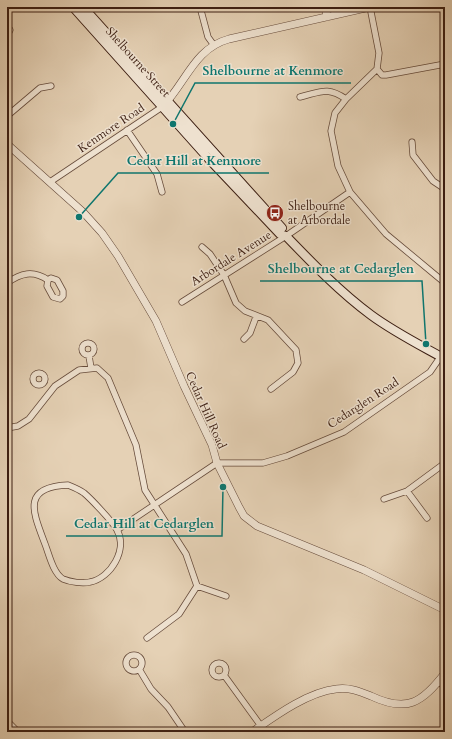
<svg xmlns="http://www.w3.org/2000/svg" width="452" height="739" font-family="Cardo,serif">
  <style>
    .lines { fill: none; stroke-linecap: round; stroke-linejoin: round }
    .minor-casing { stroke: #664b3b; stroke-width: 7 }
    .tertiary-casing { stroke: #664b3b; stroke-width: 8 }
    .secondary-casing { stroke: #3c1e12; stroke-width: 10 }
    .minor { stroke: #eee1cf; stroke-width: 5.5 }
    .tertiary { stroke: #eee1cf; stroke-width: 7 }
    .secondary { stroke: #eee1cf; stroke-width: 8 }
    .labels { text-anchor: middle; stroke-width: 3; stroke-linejoin: round; paint-order: stroke }
    .street-label { font-size: 12px; fill: #3c1e12; stroke: #eee1cf }
    .poi-label { font-size: 12px; fill: #3c1e12; stroke: #eee1cf; text-anchor: start }
    .leader { fill: none; stroke: #0f766e; stroke-width: 1.5 }
    .callout-dot { fill: #0f766e; stroke: #eee1cf; stroke-width: 1.5 }
    .callout-label { font-size: 13px; text-anchor: middle; font-weight: bold; fill: #0f766e; stroke: #eee1cf; stroke-width: 3; stroke-linejoin: round; paint-order: stroke }
  </style>
  <rect width="100%" height="100%" fill="#e5d1b5"/>
  <filter id="stains"><feTurbulence type="fractalNoise" baseFrequency=".005" numOctaves="4"/><feColorMatrix values="0 0 0 0 .2 0 0 0 0 .09 0 0 0 0 .02 0 0 0 .5 -.17"/></filter>
  <radialGradient id="worn" r=".72"><stop offset=".6" stop-color="#630" stop-opacity="0"/><stop offset="1" stop-color="#630" stop-opacity=".3"/></radialGradient>
  <g class="lines">
    <defs>
      <path id="minor" d="M200,7L208,37L213,44
        M370,7L379,53L377,69L346,99L335,113L331,131L338,166L350,192L386,234L445,283
        M7,25L10,30L7,36
        M377,69L382,75H386L445,64
        M300,97C321,92 327,86 346,99
        M7,116L40,88L51,86
        M127,130L157,174L162,192
        M412,142L413,155L433,181L445,189
        M50,182L162,107
        M202,247L210,254L224,275L236,303L245,311L268,320L296,350L298,363L293,372L271,389
        M51,278L57,280L63,291V296L60,299L53,297L47,286L48,280Z
        M7,283C21,273 33,270 48,280
        M182,302L286,236L350,192
        M244,339L250,333L256,317
        M82 349a6 6 0 1 1 12 0a6 6 0 1 1-12 0Z
        M89,356L91,368
        M33 379a6 6 0 1 1 12 0a6 6 0 1 1-12 0Z
        M7,428L18,426L29,419L55,386L79,370L97,368L108,378L136,445L145,490L186,554L197,586L179,614L147,638
        M68,485C73,487 80,490 84,493C91,499 113,522 117,530C128,549 111,578 90,582C83,584 70,582 63,579C53,573 49,554 45,544C33,512 21,487 68,485Z
        M407,491L427,518
        M384,499L407,491L445,463
        M117,530L217,463H263L287,456L344,432L430,372L441,356
        M197,586L226,596
        M126 663a8 8 0 1 1 16 0a8 8 0 1 1-16 0Z
        M212 670a7 7 0 1 1 14 0a7 7 0 1 1-14 0Z
        M139,669L151,689L168,707L185,732
        M224,675L261,726
        M439,681L445,688
        M7,721L18,732"/>
      <path id="tertiary" d="M325,7L327,17
        M164,105C186,82 195,48 229,39L370,7
        M7,144L83,212L102,233L118,256L156,321L184,386L212,445L217,463L239,507L244,516L257,526L364,570L445,610
        M252,732C275,716 308,692 336,689C348,687 359,691 371,696C407,713 422,703 445,673"/>
      <path id="secondary" d="M73,7L209,159L280,234L286,236C313,264 340,292 371,315C394,332 420,345 445,359
        M83,7L282,228"/>
    </defs>
    <use href="#minor" class="minor-casing"/>
    <use href="#tertiary" class="tertiary-casing"/>
    <use href="#secondary" class="secondary-casing"/>
    <use href="#minor" class="minor"/>
    <use href="#tertiary" class="tertiary"/>
    <use href="#secondary" class="secondary"/>
  </g>
  <defs>
    <symbol id="bus-disc" viewBox="-11 -11 22 22"><circle r="9.5" fill="#8f2418" stroke="#eee1cf"/><path d="M-5-6H5V4H4V6H2V4H-2V6H-4V4H-5ZM-3.5-4V0h7V-4ZM-3.5 1.2v1.5H-2V1.2ZM2 1.2v1.5H3.5V1.2Z" fill="#fff"/></symbol>
  </defs>
  <g fill-rule="evenodd">
    <use href="#bus-disc" x="265" y="203" width="20" height="20"/>
  </g>
  <g class="labels">
    <g class="street-label">
      <text transform="translate(138 62) rotate(48)" y="4">Shelbourne Street</text>
      <text transform="translate(111 128) rotate(-34)" y="4">Kenmore Road</text>
      <text transform="translate(231 258) rotate(-32)" y="4">Arbordale Avenue</text>
      <text transform="translate(363 403) rotate(-33)" y="4">Cedarglen Road</text>
      <text transform="translate(206 410) rotate(66)" y="4">Cedar Hill Road</text>
    </g>
    <g class="poi-label">
      <text x="288" y="210">Shelbourne<tspan x="288" dy="14">at Arbordale</tspan></text>
    </g>
  </g>
  <path class="leader" d="M173 124L195 83H351M79 217L118 173H269M426 344L422 281H260M223 487L222 536H66"/>
  <g class="callout-dot">
    <circle cx="173" cy="124" r="4"/>
    <circle cx="79" cy="217" r="4"/>
    <circle cx="426" cy="344" r="4"/>
    <circle cx="223" cy="487" r="4"/>
  </g>
  <g class="callout-label">
    <text x="273" y="75">Shelbourne at Kenmore</text>
    <text x="194" y="165">Cedar Hill at Kenmore</text>
    <text x="341" y="273">Shelbourne at Cedarglen</text>
    <text x="144" y="528">Cedar Hill at Cedarglen</text>
  </g>
  <rect width="452" height="739" fill="none" stroke="#e5d1b5" stroke-width="24"/>
  <rect x="8" y="8" width="436" height="723" fill="none" stroke="#3c1e12" stroke-width="2"/>
  <rect x="12" y="12" width="428" height="715" fill="none" stroke="#3c1e12"/>
  <rect width="100%" height="100%" filter="url(#stains)"/>
  <rect width="100%" height="100%" fill="url(#worn)"/>
</svg>
